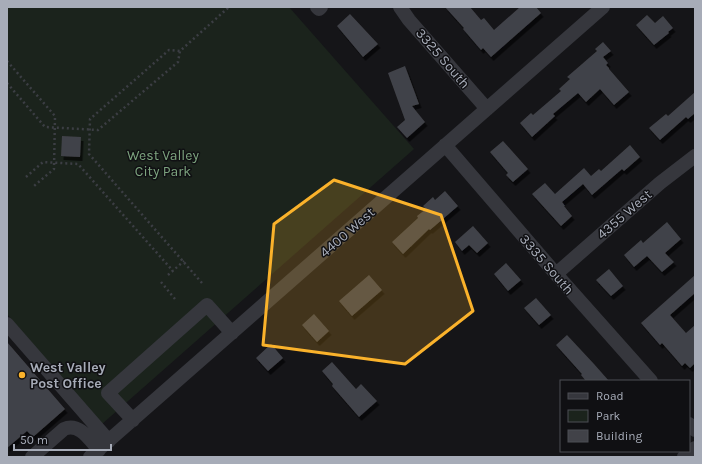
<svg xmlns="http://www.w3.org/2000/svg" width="702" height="464" font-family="Karla,sans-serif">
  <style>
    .green { fill: #1b231c }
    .building { fill: #414248; filter: url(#shadow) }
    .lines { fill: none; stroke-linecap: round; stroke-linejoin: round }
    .path { stroke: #3c3e44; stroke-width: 2.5; stroke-dasharray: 2 3; stroke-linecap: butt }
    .minor { stroke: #36373d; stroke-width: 14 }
    .marked { fill: #fab22b; fill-opacity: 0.2; stroke: #fab22b; stroke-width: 3; stroke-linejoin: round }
    .poi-dot { fill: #fab22b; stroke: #101013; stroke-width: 1.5 }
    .labels { text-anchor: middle; stroke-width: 3; stroke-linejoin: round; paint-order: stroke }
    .street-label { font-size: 14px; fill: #a7acb8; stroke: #101013 }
    .park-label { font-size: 14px; fill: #7da47f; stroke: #101013 }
    .poi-label { font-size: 14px; font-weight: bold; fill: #a7acb8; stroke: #101013; text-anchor: start }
  </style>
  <defs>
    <filter id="shadow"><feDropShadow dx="2.5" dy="4" stdDeviation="0" flood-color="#0009"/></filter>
  </defs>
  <rect width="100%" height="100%" fill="#151518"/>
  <path class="green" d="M7,7H289L414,149L102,424L7,314Z"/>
  <path class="building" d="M445,7H470L481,20L484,18L494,30L520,7H536L541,13L491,57L483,48L481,50L463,29L464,28Z
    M350,14L378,44L363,57L337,26Z
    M647,15L655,23L663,16L673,28L668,32L669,33L654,45L636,25Z
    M603,42L611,51L603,57L608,63L606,65L609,68V69L629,92L614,105L600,89L586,102L578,93L553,114L555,116L532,137L520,123L531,113L533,115L561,91L559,89L570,79L567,77L597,51L595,49Z
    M405,66L419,104L412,106L425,122L407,138L397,127L405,120L388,73Z
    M695,92V113L688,119L686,117L660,140L649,128L666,114L668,116Z
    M62,136L81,137L80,157L61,156Z
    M503,141L528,169L513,182L506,175L508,173L490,152Z
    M630,145L640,157L624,171L622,169L592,195L583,184L562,202L565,206H564L572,216L561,226L532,194L545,183L555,194L584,168L591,176L599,169L601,171Z
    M445,191L458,206L430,230L429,229L403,254L392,242L418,218L417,216L426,209L423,206L433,197L435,200Z
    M667,222L681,239L665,253L674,262L662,272L647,256L634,267L624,255L641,240L643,243Z
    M473,226L488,243L477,253L469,245L462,251L455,242Z
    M506,263L521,280L508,291L494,274Z
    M609,269L623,286L611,296L596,280Z
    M369,275L382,290L352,316L339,301Z
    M695,275V293L670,315L686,333L695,325V363L690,368L685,363L682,366L662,343L660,345L641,323Z
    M536,298L551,315L539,325L524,308Z
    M314,314L329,331L317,342L302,325Z
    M567,335L594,364L609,381H586L581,375L582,374L556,345Z
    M7,342L65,409L33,437L27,431L7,448Z
    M271,344L283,358L268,371L256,358Z
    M332,362L356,389L361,384L377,401L359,417L332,386L333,384L322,371Z"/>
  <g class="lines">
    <path class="path" d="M7,61L55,116L54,169L34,186
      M7,83L45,127L98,130L178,62L180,51
      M26,177L43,162L78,164L173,271
      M168,275L184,261
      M161,282L175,299
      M202,283L89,154L90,119L169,50L180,51L229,7"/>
    <path class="minor" d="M317,7L319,9L321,7
      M400,7L409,20L487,109
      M445,145L556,274L651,381
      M556,274L660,183L695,156
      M7,324L109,441
      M133,420L108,393L207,305L232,333
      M689,424L695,430
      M32,457L64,429C79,422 90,440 99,450
      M90,457L603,7
      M684,457L695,448"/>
  </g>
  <path class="marked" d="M334,180L441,215L473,311L405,364L263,345L274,224Z"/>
  <circle class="poi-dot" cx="22" cy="375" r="4"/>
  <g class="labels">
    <g class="street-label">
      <text transform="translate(443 58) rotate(49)" y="5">3325 South</text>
      <text transform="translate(624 214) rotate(-41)" y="5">4355 West</text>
      <text transform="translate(347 232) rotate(-41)" y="5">4400 West</text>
      <text transform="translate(547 264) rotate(49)" y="5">3335 South</text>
    </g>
    <g class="park-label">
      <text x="163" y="160">West Valley<tspan x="163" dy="16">City Park</tspan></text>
    </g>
    <g class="poi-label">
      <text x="30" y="372">West Valley<tspan x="30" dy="16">Post Office</tspan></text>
    </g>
  </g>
  <rect width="702" height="464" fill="none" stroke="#a7acb8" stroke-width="16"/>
  <rect x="560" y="380" width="130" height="72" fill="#101013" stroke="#4c4e55"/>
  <rect x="568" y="393" width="20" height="6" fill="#36373d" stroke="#4c4e55"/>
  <text x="596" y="400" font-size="12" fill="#a7acb8">Road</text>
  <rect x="568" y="410" width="20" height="12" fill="#1b231c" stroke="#4c4e55"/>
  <text x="596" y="420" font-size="12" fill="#a7acb8">Park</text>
  <rect x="568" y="430" width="20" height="12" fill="#414248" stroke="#4c4e55"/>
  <text x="596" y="440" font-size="12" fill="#a7acb8">Building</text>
  <path d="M14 444v6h97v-6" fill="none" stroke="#a7acb8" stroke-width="2"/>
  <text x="20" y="444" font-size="12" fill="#a7acb8" stroke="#101013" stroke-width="3" paint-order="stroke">50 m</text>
</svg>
